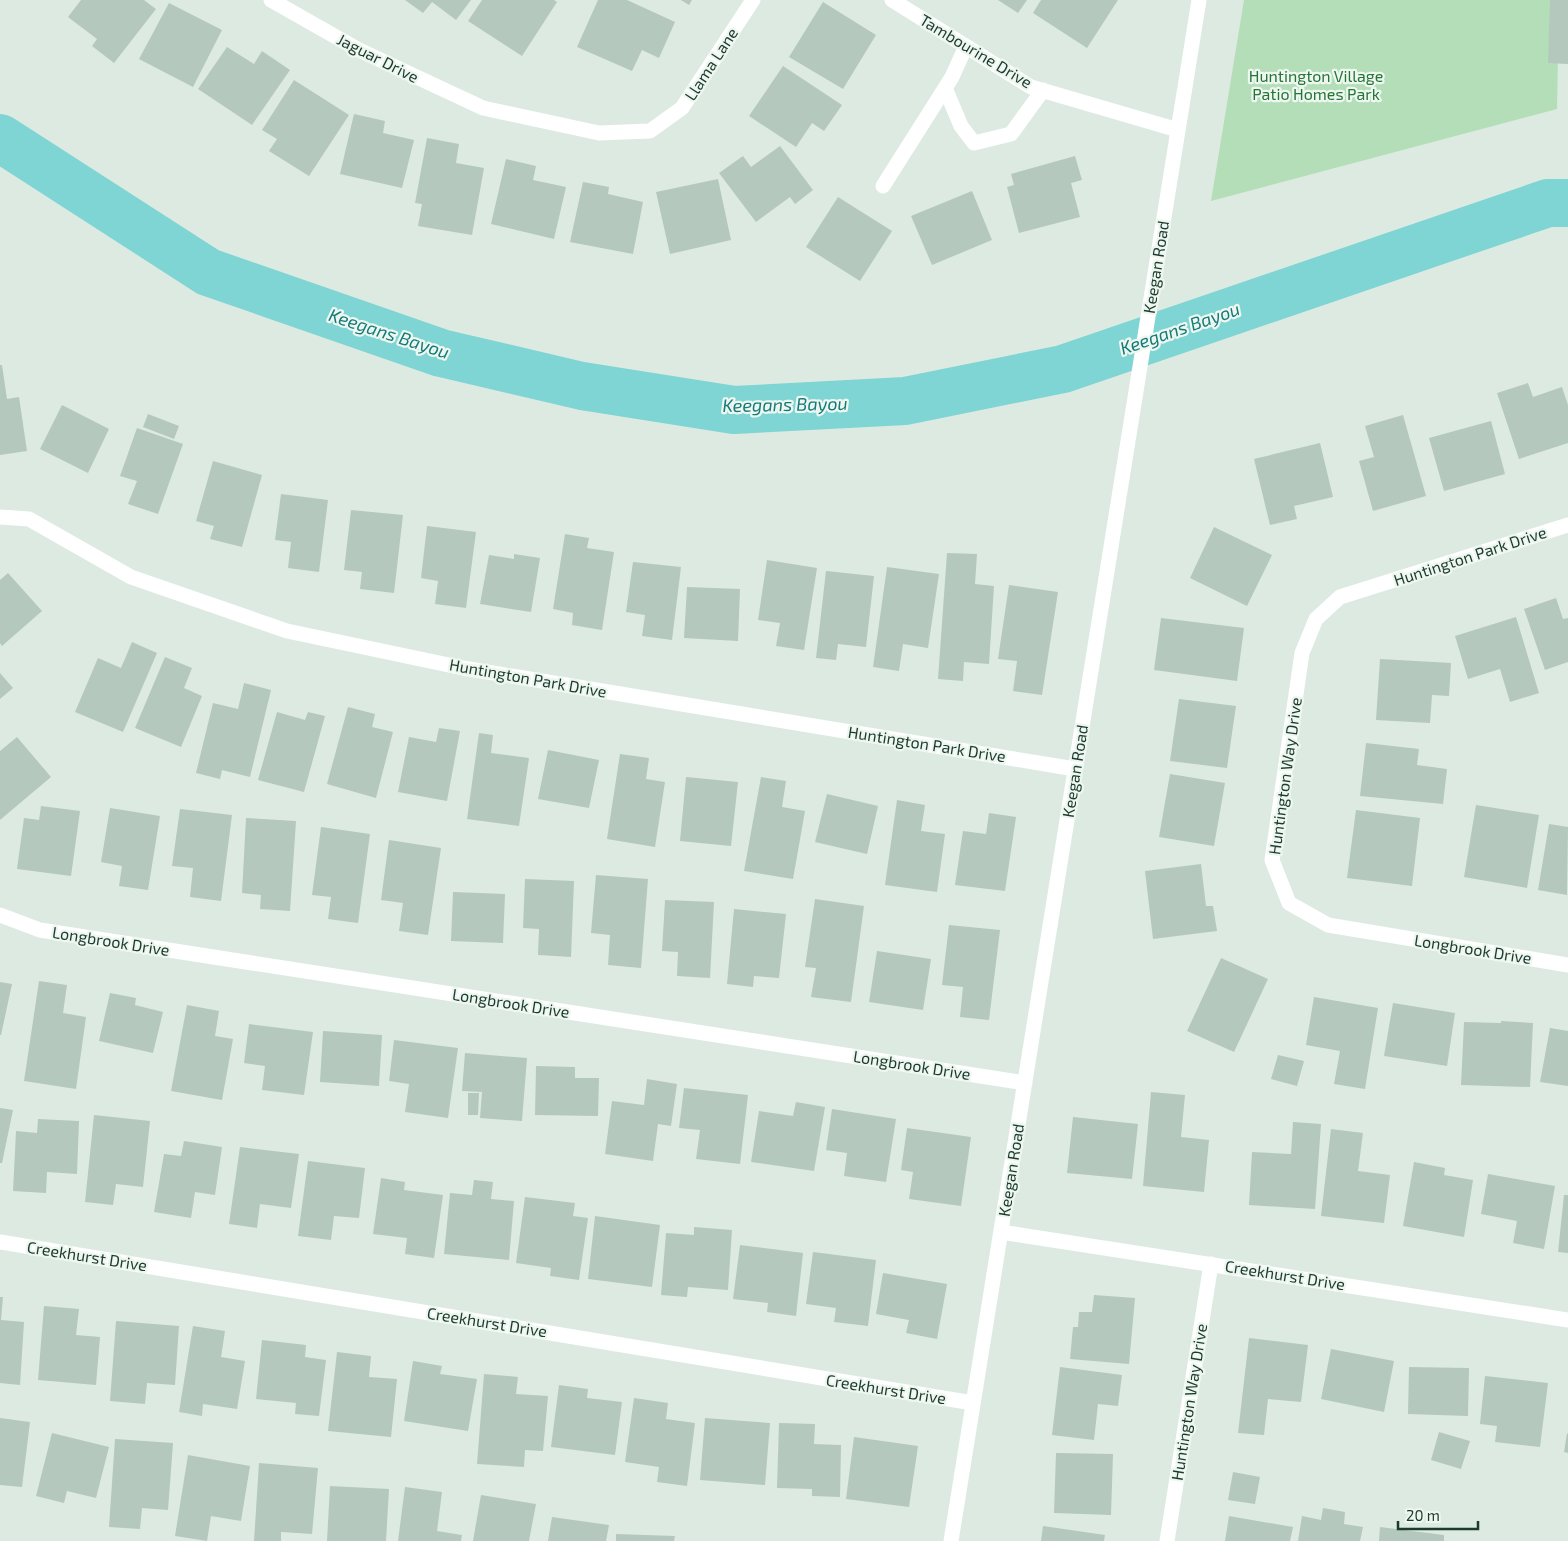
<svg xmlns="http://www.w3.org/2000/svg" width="1568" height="1541" font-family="'Exo 2',sans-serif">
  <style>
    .green { fill: #b3deb8 }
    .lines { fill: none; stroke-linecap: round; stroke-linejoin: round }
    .river { stroke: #7fd5d4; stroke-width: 48 }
    .building { fill: #b5c8bd }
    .minor { stroke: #fff; stroke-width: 15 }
    .labels { text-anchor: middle; stroke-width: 4.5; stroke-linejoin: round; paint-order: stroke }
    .street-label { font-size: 16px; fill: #1d3a2e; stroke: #edf7f0 }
    .park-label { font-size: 16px; fill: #257436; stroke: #edf7f0 }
    .water-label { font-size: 18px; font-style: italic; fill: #147a7a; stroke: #edf7f0 }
  </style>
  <rect width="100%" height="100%" fill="#ddeae2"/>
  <path class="green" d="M1244,0H1559L1557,109L1211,201Z"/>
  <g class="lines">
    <path class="river" d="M0,138L208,272L441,353L582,386L734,410L905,401L1063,369L1548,203H1568"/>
  </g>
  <path class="building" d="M81,0H144L156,9L114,63L92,46L97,39L68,17Z
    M405,0H471L456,20L432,2L423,13Z
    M482,0H554L557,2L522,56L468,21Z
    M598,0H627L675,22L659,58L642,50L632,71L577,47Z
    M681,0H692L689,5Z
    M998,0H1027L1018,13Z
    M1041,0H1118L1087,48L1033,13Z
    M1550,0H1568V64L1548,63Z
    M823,2L876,35L843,89L789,57Z
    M169,3L222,30L193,87L139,59Z
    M227,47L254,64L262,51L290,70L252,125L198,89Z
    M783,66L842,105L824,131L812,123L796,147L749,116Z
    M294,80L349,115L309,176L269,151L277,139L262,130Z
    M354,114L385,121L383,133L414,140L402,188L340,174Z
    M427,138L459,144L456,163L484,168L472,235L418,226L422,204L415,203Z
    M780,146L813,190L795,204L790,197L756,222L719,173L743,156L751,167Z
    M1075,156L1082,180L1071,183L1080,217L1019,233L1007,187L1014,185L1011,174Z
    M506,159L536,166L533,180L566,187L554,239L491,224Z
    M718,179L731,240L670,254L656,192Z
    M583,182L609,187L608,194L643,202L633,254L570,242Z
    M972,191L992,240L932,265L911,216Z
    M838,197L892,231L860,281L806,247Z
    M0,365H2L7,399L19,397L27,451L0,455Z
    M1528,383L1533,397L1562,387L1568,405V443L1519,459L1497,393Z
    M62,405L109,429L88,473L40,449Z
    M148,414L179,426L174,439L143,427Z
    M1403,415L1426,496L1373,511L1359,461L1374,457L1365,426Z
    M1491,421L1505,474L1444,491L1429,438Z
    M137,428L183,444L158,514L128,504L137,481L120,476Z
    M1320,443L1333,497L1294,506L1297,519L1270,525L1254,459Z
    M213,461L262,475L242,547L210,539L214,526L196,521Z
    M281,494L328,500L319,572L288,568L291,542L275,540Z
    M351,510L403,515L394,593L360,589L362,572L344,570Z
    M427,526L476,532L466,608L435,604L438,581L421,578Z
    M1214,527L1272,555L1247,606L1190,578Z
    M565,534L589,538L587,548L614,552L602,630L572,625L573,613L553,609Z
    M947,553L977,554L975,584L994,586L989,664L964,662L963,681L938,679Z
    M514,554L540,558L531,612L480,604L489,555L514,559Z
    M767,560L817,568L804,650L776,646L780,623L758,620Z
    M633,562L681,567L672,640L642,636L645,615L626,612Z
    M887,567L939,574L928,648L903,644L899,671L873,667Z
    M826,571L874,576L866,647L838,644L836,660L816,658Z
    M8,573L42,611L2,646L0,643V580Z
    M1009,585L1058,592L1042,695L1013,691L1017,661L998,659Z
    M687,587L740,589L738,641L684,638Z
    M1556,598L1563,619L1568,618V662L1545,670L1524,609Z
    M1516,617L1539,693L1510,702L1500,669L1468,679L1455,636Z
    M1161,618L1244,628L1237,681L1154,670Z
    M132,642L157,653L123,732L75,712L98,658L121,668Z
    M165,657L192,668L184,688L202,696L181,747L135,728Z
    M1380,659L1451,663L1449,696L1432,695L1430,723L1376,720Z
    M0,673L13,688L0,699Z
    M244,683L271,690L250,777L222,770L220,779L196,773L213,703L238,709Z
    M1179,699L1236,706L1227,768L1170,761Z
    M348,707L375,714L372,727L393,732L376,798L327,784Z
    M277,712L305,720L308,712L325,716L304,792L258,780Z
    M439,728L460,731L447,801L398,792L409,737L436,742Z
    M479,733L493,735L491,753L529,758L519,826L467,819Z
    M17,737L51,777L0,820V751Z
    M1366,743L1419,749L1417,765L1447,769L1443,804L1360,796Z
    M548,750L599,760L589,808L538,799Z
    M620,754L649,758L646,779L665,782L655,847L607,839Z
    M1170,774L1225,783L1214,846L1159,837Z
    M686,777L738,782L731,846L680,841Z
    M761,777L786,781L782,807L805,811L793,879L744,871Z
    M827,794L878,806L867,854L815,842Z
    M897,800L925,805L921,831L945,834L937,892L885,885Z
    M1476,805L1539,815L1527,888L1464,877Z
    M41,806L80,811L71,876L17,869L24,818L39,820Z
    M110,808L160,816L148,890L119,886L122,866L101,862Z
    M180,809L232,815L221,901L190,897L193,868L172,866Z
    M1356,810L1420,818L1412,886L1347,878Z
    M989,813L1016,817L1005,891L955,885L963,831L986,834Z
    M246,818L296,821L290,911L260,909L261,895L242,893Z
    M1549,824L1568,827L1567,895L1538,890Z
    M321,827L370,834L358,923L328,919L331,897L312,895Z
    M389,840L441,848L428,935L399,931L403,903L381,900Z
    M1201,864L1206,906H1213L1217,931L1153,939L1145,871Z
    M596,875L648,879L641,968L608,965L610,935L591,933Z
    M525,879L574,881L571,957L538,955L539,929L523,928Z
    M453,892L505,894L503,943L451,941Z
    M815,899L864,906L851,1002L811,997L816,968L805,967Z
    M665,900L714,902L710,978L677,976L678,952L662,951Z
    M734,909L786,914L779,978L754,976L753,987L727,984Z
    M949,925L1000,930L989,1020L960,1017L963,987L942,985Z
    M877,951L931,959L923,1010L869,1002Z
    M1221,958L1268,979L1234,1052L1187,1031Z
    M39,981L67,985L63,1013L86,1017L76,1089L24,1081Z
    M0,982L12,984L1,1035H0Z
    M110,993L136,998L135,1005L163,1012L153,1053L99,1041Z
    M1314,997L1378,1008L1365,1089L1334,1084L1340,1051L1306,1045Z
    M1393,1003L1455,1013L1447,1066L1384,1056Z
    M187,1005L219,1011L215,1036L233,1039L222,1100L171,1091Z
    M1501,1021L1533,1023L1530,1087L1461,1085L1464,1022L1501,1023Z
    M249,1024L313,1032L304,1095L262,1090L265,1066L244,1063Z
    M1550,1028L1568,1031V1086L1540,1082Z
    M323,1031L382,1035L379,1086L320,1082Z
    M394,1040L458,1048L448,1118L405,1112L409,1084L389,1081Z
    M465,1053L527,1058L522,1121L480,1118L482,1092L462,1091Z
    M1278,1055L1304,1061L1297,1086L1271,1079Z
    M536,1066L575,1067V1078H599L598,1116L535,1115Z
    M647,1079L677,1084L671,1126L658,1124L653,1161L605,1154L612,1101L644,1105Z
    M684,1088L748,1095L740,1164L696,1159L700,1130L679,1128Z
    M1151,1092L1185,1095L1181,1137L1209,1140L1204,1192L1143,1186Z
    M468,1093H479L478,1115H468Z
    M796,1102L825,1107L814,1171L751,1162L759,1111L793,1116Z
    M0,1108L13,1110L2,1163H0Z
    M832,1109L896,1119L886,1182L844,1176L847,1153L826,1150Z
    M94,1115L150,1121L143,1187L116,1184L113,1205L85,1202Z
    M1073,1117L1138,1124L1132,1179L1067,1173Z
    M38,1119L79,1121L77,1174L47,1172L46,1193L13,1191L16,1131L37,1133Z
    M1293,1122L1321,1124L1315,1209L1249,1205L1252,1152L1291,1154Z
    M907,1128L971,1137L961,1206L909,1199L913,1172L901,1170Z
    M1331,1129L1363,1133L1358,1171L1390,1175L1384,1223L1321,1216Z
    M184,1141L222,1147L215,1195L195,1192L191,1218L154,1212L164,1154L181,1156Z
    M240,1147L299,1154L291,1208L260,1204L257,1228L229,1224Z
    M308,1161L365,1168L359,1218L334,1216L331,1240L298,1236Z
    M1414,1162L1445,1168L1444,1175L1473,1180L1464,1237L1403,1226Z
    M1488,1174L1555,1186L1544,1249L1513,1243L1517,1221L1481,1214Z
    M381,1178L405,1182L404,1190L443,1195L434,1258L405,1254L407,1238L373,1234Z
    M474,1180L493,1182L491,1199L514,1201L509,1260L444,1254L450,1193L472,1195Z
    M1564,1195H1568V1253L1558,1252Z
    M525,1197L575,1203L573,1216L588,1218L579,1280L550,1276L551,1268L516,1263Z
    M595,1216L660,1225L652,1287L588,1279Z
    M694,1227L732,1230L728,1290L688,1287L687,1297L661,1295L666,1233L694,1235Z
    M740,1245L803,1253L796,1316L767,1312L768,1303L733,1299Z
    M813,1252L876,1260L868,1326L834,1322L836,1308L806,1304Z
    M883,1273L947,1284L937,1339L906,1333L909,1320L876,1314Z
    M1094,1295L1135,1298L1129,1364L1070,1359L1073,1327H1078L1079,1312H1092Z
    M0,1297H3L1,1320L24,1322L20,1385L0,1383Z
    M44,1306L79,1309L76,1335L100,1337L96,1385L38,1380Z
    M116,1321L179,1326L175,1385L147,1383L145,1404L110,1401Z
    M193,1326L225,1331L221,1357L245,1361L237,1409L203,1404L202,1416L179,1412Z
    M1249,1338L1308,1345L1301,1402L1268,1399L1264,1435L1238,1433Z
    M262,1340L306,1345L305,1357L326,1360L319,1416L295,1414L296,1403L256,1399Z
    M1331,1349L1394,1361L1384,1412L1321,1399Z
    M337,1352L371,1356L369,1377L397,1379L391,1437L328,1431Z
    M413,1361L442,1366L440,1374L477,1379L468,1431L404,1421Z
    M1060,1367L1122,1375L1118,1406L1098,1404L1094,1440L1052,1435Z
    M1409,1367L1469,1368L1468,1416L1408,1414Z
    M484,1374L518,1377L516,1394L548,1396L543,1451L525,1450L524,1467L477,1464Z
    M1485,1376L1548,1383L1540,1447L1495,1442L1497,1426L1480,1424Z
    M559,1385L588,1389L587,1398L622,1402L615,1455L551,1447Z
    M634,1398L668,1403L666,1419L695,1423L687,1486L657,1482L659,1467L625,1462Z
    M0,1418L30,1422L22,1487L0,1485Z
    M705,1418L770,1423L765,1485L700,1480Z
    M779,1423L815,1424L814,1444L841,1445L840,1497L812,1496V1489L777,1488Z
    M1439,1432L1470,1441L1461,1469L1431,1460Z
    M52,1433L109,1447L96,1498L67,1491L64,1503L36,1496Z
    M1567,1433L1568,1434V1453L1564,1452Z
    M854,1437L918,1446L909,1507L846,1499Z
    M115,1439L173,1443L168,1510L142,1508L140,1529L109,1527Z
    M1056,1453L1113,1454L1111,1515L1054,1513Z
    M188,1455L250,1466L241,1521L211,1516L207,1541L175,1536Z
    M259,1463L318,1468L312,1534L281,1532V1541H254Z
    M1233,1472L1260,1477L1255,1504L1228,1500Z
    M330,1486L389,1489L386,1541H327Z
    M405,1487L442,1492L437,1531L462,1535L461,1541H398Z
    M481,1495L536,1504L529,1541H473Z
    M1323,1508L1345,1512L1344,1524L1363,1527L1360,1541H1298L1302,1516L1321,1520Z
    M1229,1516L1293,1527L1290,1541H1225Z
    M552,1517L609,1525L606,1541H548Z
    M1043,1526L1105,1535L1104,1541H1041Z
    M1380,1527L1444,1535V1541H1379Z
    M616,1534L675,1536L674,1541H616Z"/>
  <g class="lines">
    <path class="minor" d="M271,0L359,50L483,108L599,133L650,131L682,108L753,0
      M892,0L1031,87L1178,130
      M945,88L961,126L974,143L1011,134L1043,90
      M883,186L952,77L966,46
      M0,517L29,519L131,577L287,631L463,668L1075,769
      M1568,525L1340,597L1316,619L1302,653L1272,860L1289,903L1328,925L1568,965
      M0,915L40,930L1025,1083
      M1001,1232L1568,1320
      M0,1242L973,1403
      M951,1541L1199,0
      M1167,1541L1211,1264"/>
  </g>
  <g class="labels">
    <g class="street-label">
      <text transform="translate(976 51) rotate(31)" y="6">Tambourine Drive</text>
      <text transform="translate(378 58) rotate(27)" y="6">Jaguar Drive</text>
      <text transform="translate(711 64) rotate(-57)" y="6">Llama Lane</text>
      <text transform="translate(1156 267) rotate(-81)" y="6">Keegan Road</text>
      <text transform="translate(1470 556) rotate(-18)" y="6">Huntington Park Drive</text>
      <text transform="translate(528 678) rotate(10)" y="6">Huntington Park Drive</text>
      <text transform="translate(927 744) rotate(9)" y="6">Huntington Park Drive</text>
      <text transform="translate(1075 771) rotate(-81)" y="6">Keegan Road</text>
      <text transform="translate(1285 776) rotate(-82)" y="6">Huntington Way Drive</text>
      <text transform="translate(111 941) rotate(9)" y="6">Longbrook Drive</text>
      <text transform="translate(1473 949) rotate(9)" y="6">Longbrook Drive</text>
      <text transform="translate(511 1003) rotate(9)" y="6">Longbrook Drive</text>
      <text transform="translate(912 1065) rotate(9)" y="6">Longbrook Drive</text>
      <text transform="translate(1011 1170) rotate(-81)" y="6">Keegan Road</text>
      <text transform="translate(87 1256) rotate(9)" y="6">Creekhurst Drive</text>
      <text transform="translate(1285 1275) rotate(9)" y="6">Creekhurst Drive</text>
      <text transform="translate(487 1322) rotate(9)" y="6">Creekhurst Drive</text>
      <text transform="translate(886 1389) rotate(9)" y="6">Creekhurst Drive</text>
      <text transform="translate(1189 1402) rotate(-81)" y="6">Huntington Way Drive</text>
    </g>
    <g class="park-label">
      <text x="1316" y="82">Huntington Village<tspan x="1316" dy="18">Patio Homes Park</tspan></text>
    </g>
    <g class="water-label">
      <text transform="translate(1180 329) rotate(-19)" y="6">Keegans Bayou</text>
      <text transform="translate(389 334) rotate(18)" y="6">Keegans Bayou</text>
      <text transform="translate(785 405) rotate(-1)" y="6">Keegans Bayou</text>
    </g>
  </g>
  <path d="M1398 1521v8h80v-8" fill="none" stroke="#1d3a2e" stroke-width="2.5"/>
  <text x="1406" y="1521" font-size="15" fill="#1d3a2e" stroke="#edf7f0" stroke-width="4" paint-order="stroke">20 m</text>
</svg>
